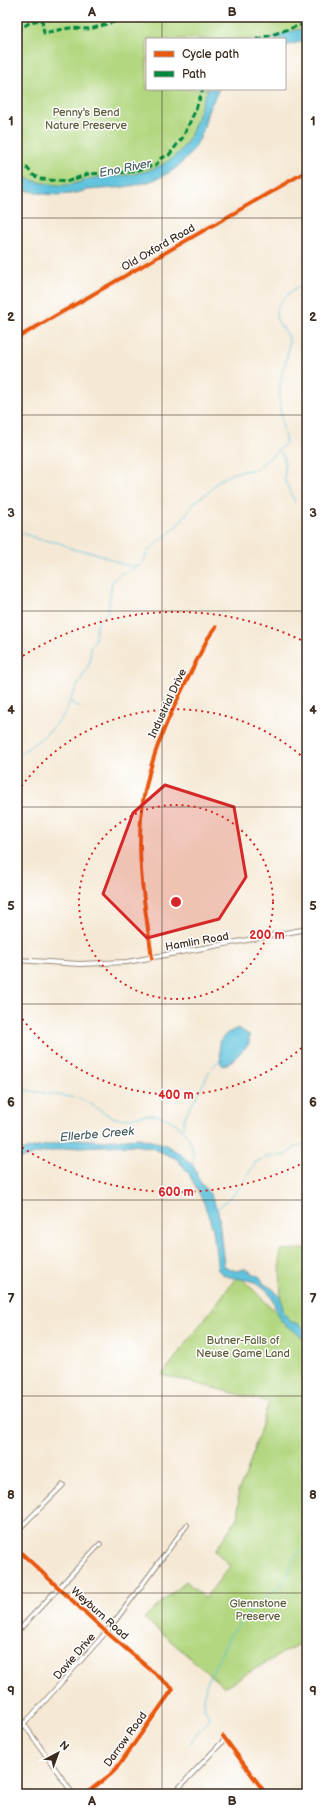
<svg xmlns="http://www.w3.org/2000/svg" width="324" height="1811" font-family="'Balsamiq Sans',sans-serif">
  <style>
    .green { fill: #b2d780; stroke: #76804f }
    .water { fill: #60c3dd; stroke: #4e767e }
    .lines { fill: none; stroke-linecap: round; stroke-linejoin: round }
    .stream { stroke: #60c3dd; stroke-width: 1 }
    .minor-casing { stroke: #988a7a; stroke-width: 5.5 }
    .tertiary-casing { stroke: #988a7a; stroke-width: 6 }
    .minor { stroke: #fff; stroke-width: 3.5 }
    .tertiary { stroke: #fff; stroke-width: 4 }
    .quiet { stroke: #00873e; stroke-width: 3; stroke-dasharray: 6 3; stroke-linecap: butt }
    .cycleway-casing { stroke: #fff; stroke-width: 6 }
    .cycleway { stroke: #e8590c; stroke-width: 4 }
    .marked { fill: #d62828; fill-opacity: 0.2; stroke: #d62828; stroke-width: 3; stroke-linejoin: round }
    .grid { fill: none; stroke: #3b2a1e; stroke-width: 1; stroke-opacity: 0.55 }
    .ring { fill: none; stroke: #d62828; stroke-width: 2; stroke-dasharray: 2 4 }
    .labels { text-anchor: middle; stroke-width: 3; stroke-linejoin: round; paint-order: stroke }
    .park-label { font-size: 11px; fill: #5f5e3b; stroke: #fff }
    .street-label { font-size: 11px; fill: #3b2a1e; stroke: #fff }
    .water-label { font-size: 12px; font-style: italic; fill: #486061; stroke: #fff }
    .centre { fill: #d62828; stroke: #fff; stroke-width: 2 }
    .ring-label { font-size: 12px; text-anchor: middle; font-weight: bold; fill: #d62828; stroke: #fff; stroke-width: 3; stroke-linejoin: round; paint-order: stroke }
    .neatline { fill: none; stroke: #3b2a1e; stroke-width: 1.5 }
    .grid-label { font-size: 13px; text-anchor: middle; font-weight: bold; fill: #3b2a1e }
  </style>
  <rect width="100%" height="100%" fill="#fff"/>
  <filter id="ink" filterUnits="userSpaceOnUse"><feTurbulence type="fractalNoise" baseFrequency=".025" numOctaves="2"/><feDisplacementMap in="SourceGraphic" scale="8" xChannelSelector="R" yChannelSelector="G"/><feConvolveMatrix kernelMatrix="1 2 1 2 8 2 1 2 1" color-interpolation-filters="sRGB"/></filter>
  <filter id="wash" filterUnits="userSpaceOnUse"><feTurbulence type="fractalNoise" baseFrequency=".012" numOctaves="4" result="noise"/><feDisplacementMap in="SourceGraphic" scale="16" xChannelSelector="R" yChannelSelector="G"/><feGaussianBlur stdDeviation="0.9" result="paint"/><feColorMatrix in="noise" values="0 0 0 0 0 0 0 0 0 0 0 0 0 0 0 0 0 1.4 0 .05"/><feComposite in="paint" operator="in"/></filter>
  <g filter="url(#wash)">
    <rect width="100%" height="100%" fill="#f5e9d5"/>
    <path class="green" d="M28,17H307V35L285,39H147V89H213L199,128L166,170L77,188L17,181V24Z
      M307,1249V1639L224,1687L144,1618L186,1581L205,1598L230,1566L215,1551L239,1515L238,1491L246,1475L269,1402L162,1375L238,1275L281,1317L280,1250Z"/>
    <path class="water" d="M307,28V40L285,46V39H267L288,32Z
      M208,89H219C215,97 210,106 207,114C205,122 204,130 200,138C176,185 134,187 87,190C65,198 38,195 17,187V175C33,181 57,188 74,184C83,181 91,178 100,177C130,176 160,173 181,150C196,133 198,108 208,89Z
      M238,1028L249,1035V1044L234,1059L224,1066L221,1064L219,1041L226,1034Z
      M138,1138L164,1144L179,1153L195,1168L198,1179L210,1194L218,1211L224,1266L236,1271L245,1269L260,1277L264,1284L273,1289L279,1296L282,1301L283,1311L286,1316L291,1322L299,1324L307,1331V1344C301,1333 290,1330 282,1322C273,1311 277,1296 260,1285C248,1276 227,1282 218,1270L213,1229L204,1203L188,1172L177,1159L152,1148L134,1145L77,1147L35,1154L17,1160V1152L20,1151L76,1139L105,1141Z"/>
    <g class="lines">
      <path class="stream" d="M279,451L284,457L285,481L295,502
        M17,531L38,539L60,543L75,550L93,552L124,565L138,566
        M71,701L73,704L80,707
        M17,756L43,737L57,724L66,711L73,694L90,663L91,646L95,640L96,628L99,621L108,611L112,581L120,574L139,566L143,563L147,552L177,526L195,502L211,490L218,481L233,473L257,469L286,443C282,424 278,404 280,385C281,370 290,355 289,340C288,329 275,325 276,313C278,299 296,287 307,281
        M17,1087C38,1095 61,1093 82,1100C94,1104 103,1114 115,1118C126,1121 139,1114 151,1115C177,1116 199,1140 192,1166
        M183,1127C183,1115 191,1107 197,1096C205,1083 207,1069 220,1060
        M216,1210L237,1191L256,1162L267,1157L286,1155L296,1147L302,1145
        M191,1743C195,1731 206,1728 209,1716L205,1709L204,1701L206,1684L231,1634L251,1611L286,1580L293,1560L307,1544"/>
    </g>
  </g>
  <g filter="url(#ink)">
    <g class="lines">
      <defs>
        <path id="minor" d="M152,958C146,913 137,865 141,819C146,754 179,696 208,638L216,627
          M17,1531L63,1485
          M17,1549L104,1630L173,1689L116,1769L110,1775L85,1794
          M17,1632L100,1544
          M17,1714L73,1794
          M17,1732L109,1629L187,1525
          M223,1736L266,1794
          M173,1794L225,1739"/>
        <path id="tertiary" d="M17,338L307,171
          M17,960L80,964L127,962L307,929"/>
      </defs>
      <use href="#minor" class="minor-casing"/>
      <use href="#tertiary" class="tertiary-casing"/>
      <use href="#minor" class="minor"/>
      <use href="#tertiary" class="tertiary"/>
      <path class="quiet" d="M42,19L44,33L69,28L90,29L131,17
        M17,31L29,23L47,17
        M256,39C273,36 290,27 307,24
        M17,169L27,168L33,175L41,179L66,182L88,174L131,172L156,165L161,158L169,155L183,137L196,109L203,89"/>
      <defs>
        <path id="cycleway" d="M17,338L307,171
          M152,958C146,913 137,865 141,819C146,754 179,696 208,638L216,627
          M17,1549L104,1630L173,1689L116,1769L110,1775L85,1794
          M223,1736L266,1794"/>
      </defs>
      <use href="#cycleway" class="cycleway-casing"/>
      <use href="#cycleway" class="cycleway"/>
    </g>
  </g>
  <path class="marked" d="M165,785L234,807L246,877L219,919L147,938L103,894L133,813Z"/>
  <path class="grid" d="M162,17V39M162,89V1794M17,218H307M17,415H307M17,611H307M17,807H307M17,1004H307M17,1200H307M17,1396H307M17,1593H307"/>
  <g class="ring">
    <circle cx="176" cy="902" r="97"/>
    <path d="M306 1044A193 193 0 0 1 18 1013M18 791A193 193 0 0 1 306 760"/>
    <path d="M305 1162A290 290 0 0 1 18 1145M18 659A290 290 0 0 1 305 642"/>
  </g>
  <g class="labels">
    <g class="park-label">
      <text x="86" y="116">Penny's Bend<tspan x="86" dy="13">Nature Preserve</tspan></text>
      <text x="243" y="1344">Butner-Falls of<tspan x="243" dy="13">Neuse Game Land</tspan></text>
      <text x="258" y="1607">Glennstone<tspan x="258" dy="13">Preserve</tspan></text>
    </g>
    <g class="street-label">
      <text transform="translate(158 247) rotate(-30)" y="4">Old Oxford Road</text>
      <text transform="translate(167 703) rotate(-65)" y="4">Industrial Drive</text>
      <text transform="translate(197 941) rotate(-10)" y="4">Hamlin Road</text>
      <text transform="translate(100 1613) rotate(42)" y="4">Weyburn Road</text>
      <text transform="translate(74 1656) rotate(-49)" y="4">Davie Drive</text>
      <text transform="translate(125 1739) rotate(-54)" y="4">Darrow Road</text>
    </g>
    <g class="water-label">
      <text transform="translate(125 168) rotate(-11)" y="4">Eno River</text>
      <text transform="translate(97 1134) rotate(-5)" y="4">Ellerbe Creek</text>
    </g>
  </g>
  <circle cx="176" cy="902" r="6" class="centre"/>
  <g class="ring-label">
    <text x="267" y="939">200 m</text>
    <text x="176" y="1099">400 m</text>
    <text x="176" y="1196">600 m</text>
  </g>
  <rect width="324" height="1811" fill="none" stroke="#fff" stroke-width="44"/>
  <rect x="146" y="38" width="140" height="52" fill="#ffffff" stroke="#b1aaa5"/>
  <rect x="154" y="51" width="20" height="6" fill="#e8590c" stroke="#b1aaa5"/>
  <text x="182" y="58" font-size="12" fill="#3b2a1e">Cycle path</text>
  <rect x="154" y="71" width="20" height="6" fill="#00873e" stroke="#b1aaa5"/>
  <text x="182" y="78" font-size="12" fill="#3b2a1e">Path</text>
  <g transform="translate(58 1753) rotate(41)" stroke="#ffffff" stroke-width="3" paint-order="stroke">
  <path d="M0-3L7 15L0 10L-7 15Z" fill="#3b2a1e"/>
  <text y="-6" font-size="11" font-weight="bold" text-anchor="middle" fill="#3b2a1e">N</text>
  </g>
  <rect x="22" y="22" width="280" height="1767" class="neatline"/>
  <g class="grid-label">
    <text x="92" y="16">A</text>
    <text x="232" y="16">B</text>
    <text x="11" y="125">1</text>
    <text x="313" y="125">1</text>
    <text x="11" y="321">2</text>
    <text x="313" y="321">2</text>
    <text x="11" y="517">3</text>
    <text x="313" y="517">3</text>
    <text x="11" y="714">4</text>
    <text x="313" y="714">4</text>
    <text x="11" y="910">5</text>
    <text x="313" y="910">5</text>
    <text x="11" y="1106">6</text>
    <text x="313" y="1106">6</text>
    <text x="11" y="1303">7</text>
    <text x="313" y="1303">7</text>
    <text x="11" y="1499">8</text>
    <text x="313" y="1499">8</text>
    <text x="11" y="1695">9</text>
    <text x="313" y="1695">9</text>
    <text x="92" y="1805">A</text>
    <text x="232" y="1805">B</text>
  </g>
</svg>
